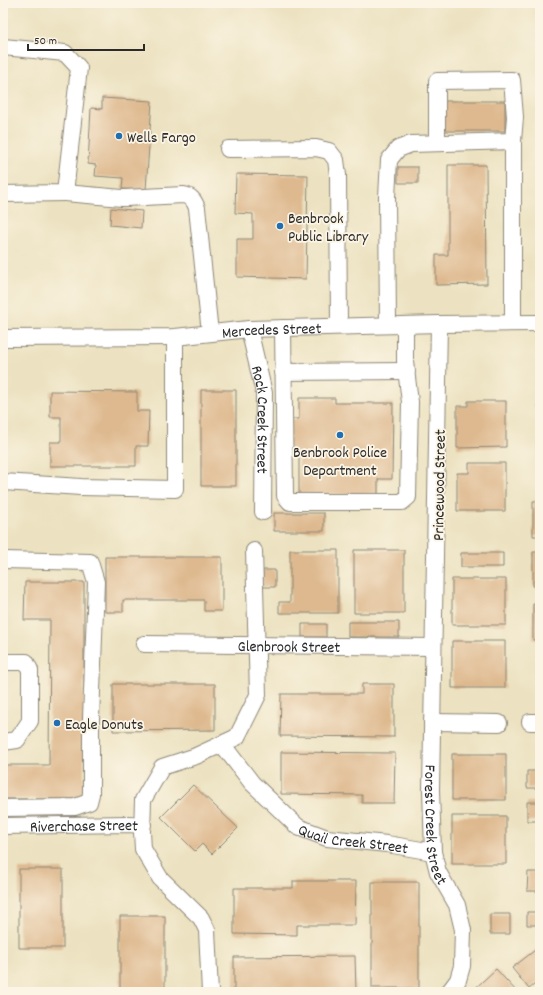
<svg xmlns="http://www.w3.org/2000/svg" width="543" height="995" font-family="Dekko,sans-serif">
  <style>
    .building { fill: #deb98f }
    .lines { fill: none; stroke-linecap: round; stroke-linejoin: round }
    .minor-casing { stroke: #8c8676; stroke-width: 18 }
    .minor { stroke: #fff; stroke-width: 16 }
    .poi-dot { fill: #1f6fb2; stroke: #fcf5e5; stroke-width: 1.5 }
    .labels { text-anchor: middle; stroke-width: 3.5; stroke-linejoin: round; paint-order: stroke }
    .poi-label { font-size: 16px; fill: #2b2b2b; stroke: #fcf5e5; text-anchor: start }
    .street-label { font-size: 16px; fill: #2b2b2b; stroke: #fcf5e5 }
  </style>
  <rect width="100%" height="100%" fill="#fcf5e5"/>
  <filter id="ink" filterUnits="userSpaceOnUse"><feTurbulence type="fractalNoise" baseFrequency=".025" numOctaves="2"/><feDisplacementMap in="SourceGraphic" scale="8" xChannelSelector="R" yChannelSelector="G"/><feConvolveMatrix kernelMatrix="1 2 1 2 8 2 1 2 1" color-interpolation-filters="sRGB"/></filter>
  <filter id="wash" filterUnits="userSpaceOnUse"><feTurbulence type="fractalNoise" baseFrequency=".012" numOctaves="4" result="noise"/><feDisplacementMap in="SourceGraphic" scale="16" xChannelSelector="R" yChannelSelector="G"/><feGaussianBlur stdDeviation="0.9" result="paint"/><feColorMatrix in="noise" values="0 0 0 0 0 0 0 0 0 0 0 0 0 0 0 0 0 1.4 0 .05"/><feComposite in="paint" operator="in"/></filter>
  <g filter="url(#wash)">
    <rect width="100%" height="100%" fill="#ece2c1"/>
    <g id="blocks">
      <path class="building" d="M102,98L152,101L146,190L122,189L123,178L95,176L96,165L88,164L91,108L102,109Z
        M441,101H505V131H441Z
        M448,165H486L487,284L436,285V255H448Z
        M398,167H418V183H398Z
        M236,174L308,175L306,279L237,277V239H253V214L235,213Z
        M111,208L142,211L141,228L110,225Z
        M538,356H540V407H538Z
        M201,390H236V486H201Z
        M50,391L137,392V411H149L148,446H136V466H50V442H61V417H50Z
        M299,398H335V403H393L392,479H378V494H299V452H288V419H299Z
        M468,401H506V447L457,448V406H468Z
        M538,442H540V480H538Z
        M469,463H505V511H457V473H469Z
        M533,501H540V536H533Z
        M274,513H324V531H274Z
        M290,550H338V613H279V602H290Z
        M354,550H404V613H354Z
        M533,552H540V587L533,586Z
        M461,553H503V567H461Z
        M105,557H222V611H204V600H123V612H105Z
        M263,570H275V587H263Z
        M452,579H506V625H452Z
        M25,582H84V799H3V765H49L50,620H24Z
        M533,604H540V640H533Z
        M348,622H399V637H348Z
        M302,624H326V637H302Z
        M452,641H505V688H452Z
        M113,684H215V730L113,731Z
        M362,684H394V737L280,736L281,694H362Z
        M281,752L395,753L394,803H362V795L281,794Z
        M452,754H506V800H452Z
        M527,771H540V788H527Z
        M193,785L238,828L212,854L202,844L195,851L161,817Z
        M527,802H540V821H527Z
        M452,816H506V864H452Z
        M19,869H63V948H19Z
        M528,872H540V891H527Z
        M293,881H356L355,925H297V935L234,934V888H293Z
        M372,882H419V988H372Z
        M527,912H540V925H527Z
        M490,914H510V934H490Z
        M120,916H165V992H120Z
        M539,947L540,980L529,989L512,968Z
        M355,956L356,992H234V957Z
        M496,969L517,992H471Z"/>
    </g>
  </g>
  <g filter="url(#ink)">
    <use href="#blocks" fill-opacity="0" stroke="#8c8676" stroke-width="1"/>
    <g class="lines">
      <defs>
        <g id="minor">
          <path d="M3,47L65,53L79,68L65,193L3,194"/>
          <path d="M437,143V81L512,80L515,117L513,141"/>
          <path d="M228,149L316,148L329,151L336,160L338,175L339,326"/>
          <path d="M65,193L122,198"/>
          <path d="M125,198L183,195C191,196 194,200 197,208L210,333"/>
          <path id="s1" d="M439,324L431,790L433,852L438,872L457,905L463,930L462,966L458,980L449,992"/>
          <path d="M388,325L387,197L389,160L398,149L411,144L513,141V323"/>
          <path d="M283,328L285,496L290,502H402L408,497L410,402L405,361V325"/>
          <path id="s2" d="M249,329L264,393L263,512"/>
          <path id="s3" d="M3,338L175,337L249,329L439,324L540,323"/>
          <path d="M283,372L407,371"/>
          <path d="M3,482L81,487L175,489V337"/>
          <path d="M3,560L90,562L96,582L91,719V794L89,802L75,807L3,808"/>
          <path id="s4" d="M144,644L433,647"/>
          <path d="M3,662H26L30,670V721L17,740L3,742"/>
          <path d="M432,722L499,723"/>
          <path d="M530,722H540"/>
          <path id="s5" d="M222,744L252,783L298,827L327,838L387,844L433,852"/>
          <path id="s6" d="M3,826L128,824L143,825"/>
          <path d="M210,992L207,930L201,918L160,878L143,849L142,832L143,800L162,767L196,756L237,737L258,695L254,551"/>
        </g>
      </defs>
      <use href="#minor" class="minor-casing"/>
      <use href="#minor" class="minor"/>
    </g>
  </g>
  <g class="poi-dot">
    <circle cx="119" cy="136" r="4"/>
    <circle cx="280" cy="226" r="4"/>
    <circle cx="340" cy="435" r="4"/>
    <circle cx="57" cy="723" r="4"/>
  </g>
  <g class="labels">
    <g class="poi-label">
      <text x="127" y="142">Wells Fargo</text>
      <text x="288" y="223">Benbrook<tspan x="288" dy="18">Public Library</tspan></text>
      <text x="340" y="457" text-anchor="middle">Benbrook Police<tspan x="340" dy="18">Department</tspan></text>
      <text x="65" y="729">Eagle Donuts</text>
    </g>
    <g class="street-label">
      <text dy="6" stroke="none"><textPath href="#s3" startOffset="269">Mercedes Street</textPath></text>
      <text dy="6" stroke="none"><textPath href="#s2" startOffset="92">Rock Creek Street</textPath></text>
      <text transform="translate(438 485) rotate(-89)" y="6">Princewood Street</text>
      <text dy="6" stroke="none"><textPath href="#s4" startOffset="145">Glenbrook Street</textPath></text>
      <text dy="6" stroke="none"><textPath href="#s1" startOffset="501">Forest Creek Street</textPath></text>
      <text dy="6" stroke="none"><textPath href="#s6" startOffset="81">Riverchase Street</textPath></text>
      <text dy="6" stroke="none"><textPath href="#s5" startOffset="170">Quail Creek Street</textPath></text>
    </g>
  </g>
  <rect width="543" height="995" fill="none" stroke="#fcf5e5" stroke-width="16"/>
  <path d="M28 44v6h116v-6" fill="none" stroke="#2b2b2b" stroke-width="2"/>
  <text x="34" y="44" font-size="12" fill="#2b2b2b" stroke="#fcf5e5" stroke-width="3" paint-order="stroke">50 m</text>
</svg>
